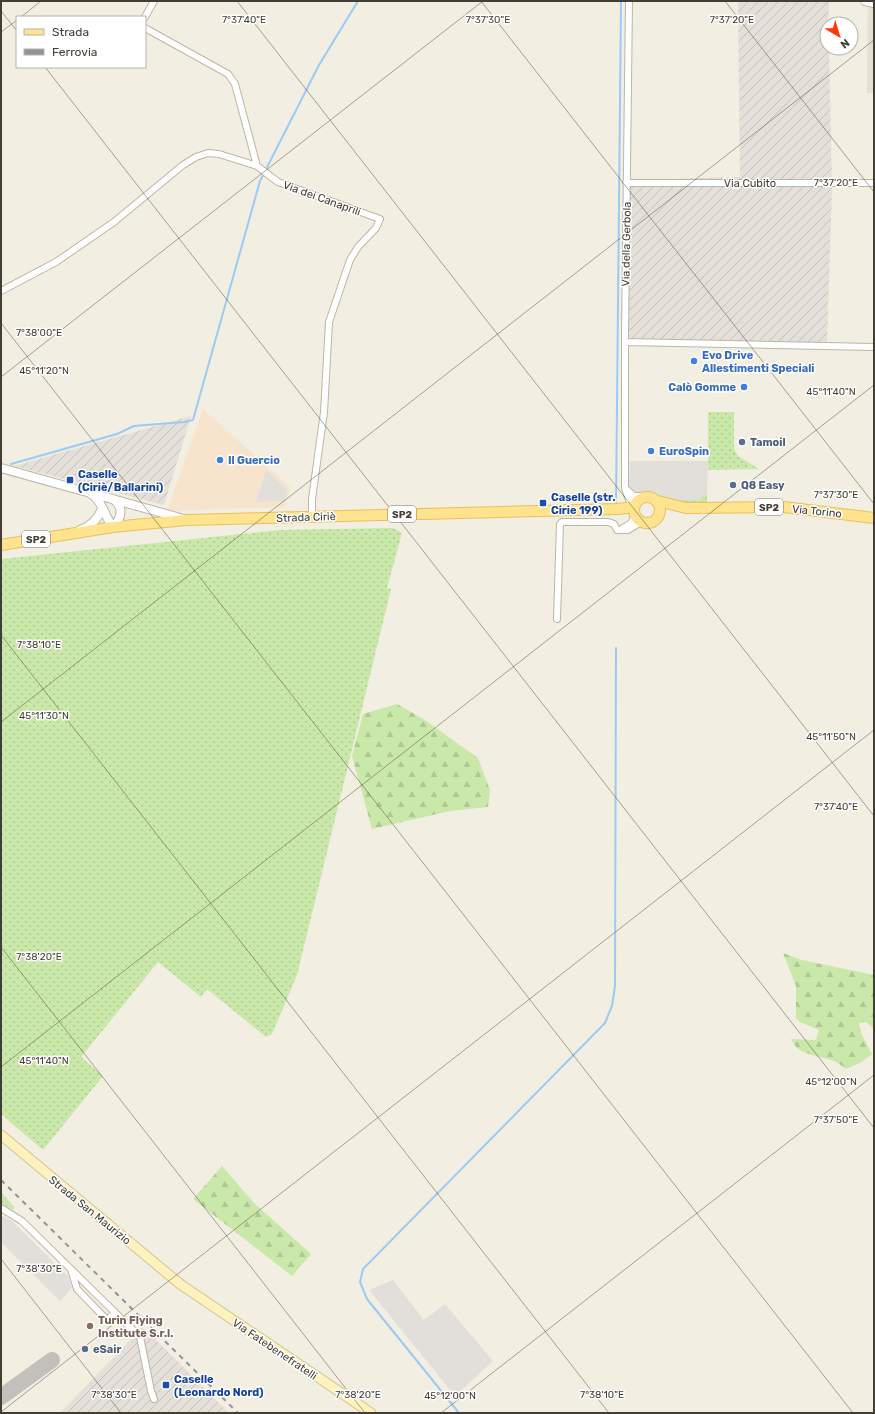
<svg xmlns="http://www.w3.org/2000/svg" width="875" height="1414" font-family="Rubik,sans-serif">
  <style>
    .residential { fill: #e6e0d0 }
    .commercial { fill: #f6e5cc }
    .industrial { fill: url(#industrial-furrows) }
    .grass { fill: url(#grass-dots) }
    .forest { fill: url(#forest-firs) }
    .parking { fill: #e2dfdb }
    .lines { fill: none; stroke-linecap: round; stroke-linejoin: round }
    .stream { stroke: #9bcbf2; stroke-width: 2 }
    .taxiway { stroke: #c2c0ba; stroke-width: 16 }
    .minor-casing { stroke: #bdb6a5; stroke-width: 8 }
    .tertiary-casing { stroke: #bdb6a5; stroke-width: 10 }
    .secondary-casing { stroke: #d3c490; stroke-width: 11 }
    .primary-casing { stroke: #e7c25b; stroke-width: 12 }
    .minor { stroke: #fff; stroke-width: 6 }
    .tertiary { stroke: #fff; stroke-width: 8 }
    .secondary { stroke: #fff2bf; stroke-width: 9 }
    .primary { stroke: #ffe38e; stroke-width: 10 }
    .rail { stroke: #939393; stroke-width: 2; stroke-dasharray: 5 5; stroke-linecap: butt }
    .ticks { fill: none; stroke: #433e33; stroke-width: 1; stroke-opacity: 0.45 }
    .shop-dot { fill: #3f7fe0; stroke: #fff; stroke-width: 1.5 }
    .service-dot { fill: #5c6f8a; stroke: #fff; stroke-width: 1.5 }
    .transit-dot { fill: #1a4fb4; stroke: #fff; stroke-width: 1.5 }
    .education-dot { fill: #8d6e63; stroke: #fff; stroke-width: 1.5 }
    .labels { text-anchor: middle; stroke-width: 3; stroke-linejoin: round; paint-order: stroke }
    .shield { fill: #fff; stroke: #7b7870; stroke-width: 1 }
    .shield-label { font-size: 10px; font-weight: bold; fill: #433e33 }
    .street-label { font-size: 11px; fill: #433e33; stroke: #fff }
    .shop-label { font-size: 11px; font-weight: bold; fill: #366cbe; stroke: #fff; text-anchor: start }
    .service-label { font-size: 11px; font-weight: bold; fill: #4e5e75; stroke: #fff; text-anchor: start }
    .transit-label { font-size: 11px; font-weight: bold; fill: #164399; stroke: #fff; text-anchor: start }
    .education-label { font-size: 11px; font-weight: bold; fill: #785e54; stroke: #fff; text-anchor: start }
    .ticks-label { font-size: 10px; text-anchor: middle; fill: #433e33; stroke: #fff; stroke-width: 3; stroke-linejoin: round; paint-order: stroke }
  </style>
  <defs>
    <pattern id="industrial-furrows" width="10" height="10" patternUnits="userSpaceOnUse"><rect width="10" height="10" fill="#e4dfd8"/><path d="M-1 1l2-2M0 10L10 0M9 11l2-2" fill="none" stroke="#c5c0ba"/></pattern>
    <pattern id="grass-dots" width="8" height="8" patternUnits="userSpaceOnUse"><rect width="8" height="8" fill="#c9e8a9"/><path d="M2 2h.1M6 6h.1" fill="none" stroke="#aec892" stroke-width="1.8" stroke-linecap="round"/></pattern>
    <pattern id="forest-firs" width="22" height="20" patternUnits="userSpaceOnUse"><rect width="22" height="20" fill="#c9e8a9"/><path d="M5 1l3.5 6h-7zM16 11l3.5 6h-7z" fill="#aec892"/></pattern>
  </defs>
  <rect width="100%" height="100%" fill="#f2eee2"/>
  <path class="residential" d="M868,1H874V93H867Z"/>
  <path class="commercial" d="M203,409L291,488L285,507L167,511Z"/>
  <path class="industrial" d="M738,1L829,2L827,48H829L832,189L827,342L626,346L628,180L740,177Z
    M191,416L164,505L14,466Z
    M143,1327L229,1413H60Z"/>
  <path class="grass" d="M708,412H734V449L738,456L759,469L708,470Z
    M653,493L661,495L662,500H702V495H707V502C689,502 666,508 653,493Z
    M393,528L402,533L387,588L391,589L297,975L272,1034L266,1037L207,989L201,997L158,962L81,1057L103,1076L43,1150L1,1114V559L280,530Z
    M1,1192L14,1207L13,1210L1,1203Z"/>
  <path class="forest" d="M397,704L425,720L478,758L490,790L488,807L450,811L372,829L352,756L363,714Z
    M783,953L802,960L874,975V1029L866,1022L859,1023L862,1035L872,1054L860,1063L846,1069C843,1067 840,1064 836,1062C821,1055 798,1057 791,1039L816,1040L819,1030L800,1022L796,1018V986Z
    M222,1166L254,1203L311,1254L292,1276L193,1199Z"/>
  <path class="parking" d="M630,461H708L707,495H702V500H662L661,495L647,491L633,493L629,488Z
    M266,470L288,490L284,501L256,502Z
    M3,1216L12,1221L68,1276L72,1288L60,1301L1,1242V1218Z
    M393,1280L424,1320L445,1304L493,1361L455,1396L369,1290Z"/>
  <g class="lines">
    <path class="stream" d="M11,464L117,434L134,426L184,422L193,420L260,181L319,65L358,1
      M616,504L621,1
      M459,1413L367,1299L360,1282L363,1269L605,1023L612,1006L615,986L616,648"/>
    <path class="taxiway" d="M1,1397L52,1360"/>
    <defs>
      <path id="minor" d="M629,1L625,332V488L629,500L635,503
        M145,17L154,1
        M145,28L228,74L235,84L257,166
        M626,183H874
        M1,291L56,262L114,222L183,165L196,157L208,153L219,154L257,166L278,182L380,219L376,228L358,247L350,260L329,322L324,412L312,499V517
        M625,342L874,347
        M626,489L634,496H646
        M620,530L631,523L635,516
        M557,619L560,524L562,522H608L614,524L617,530H628L641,522
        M1,1208L22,1221L140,1337L151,1391L154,1399
        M71,1269L77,1289L107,1320L115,1312"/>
      <path id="tertiary" d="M865,1L874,3
        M1,468L184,519
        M91,494C102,499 105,518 113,527C122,518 124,507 113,499
        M80,530C91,526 97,520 102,509"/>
      <path id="secondary" d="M1,1135L180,1284L371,1413"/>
      <path id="primary" d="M634 510a13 13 0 1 1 26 0a13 13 0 1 1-26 0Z
        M658,501L686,508L784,507L874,518
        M1,545L113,527L186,520L618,509L634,507"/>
    </defs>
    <use href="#minor" class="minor-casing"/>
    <use href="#tertiary" class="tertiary-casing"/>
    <use href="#secondary" class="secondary-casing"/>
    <use href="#primary" class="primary-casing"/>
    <use href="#minor" class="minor"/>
    <use href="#tertiary" class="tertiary"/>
    <use href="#secondary" class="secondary"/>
    <use href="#primary" class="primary"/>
    <path class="rail" d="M1,1180L238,1413"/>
  </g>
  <path class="ticks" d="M237,1L874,816M481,1L874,504M725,1L874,192M1,11L17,31M21,17L41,1M1,32L17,20M45,67L874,1128M1,323L853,1413M1,377L483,1M1,635L609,1413M1,722L874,40M1,947L365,1413M1,1067L874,385M1,1259L121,1413M1,1412L874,730M441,1413L874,1075"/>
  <g class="shop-dot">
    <circle cx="694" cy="361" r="4"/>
    <circle cx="744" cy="387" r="4"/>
    <circle cx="651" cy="451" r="4"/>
    <circle cx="220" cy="460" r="4"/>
  </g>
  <g class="service-dot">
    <circle cx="742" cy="442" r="4"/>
    <circle cx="733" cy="485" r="4"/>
    <circle cx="85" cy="1349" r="4"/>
  </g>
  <g class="transit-dot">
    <rect x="66" y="476" width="8" height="8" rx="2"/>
    <rect x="539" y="499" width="8" height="8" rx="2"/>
    <rect x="162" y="1381" width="8" height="8" rx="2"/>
  </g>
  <circle class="education-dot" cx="90" cy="1326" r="4"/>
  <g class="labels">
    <g class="shield">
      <rect x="755" y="499" width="28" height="16" rx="3"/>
      <rect x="388" y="506" width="28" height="16" rx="3"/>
      <rect x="22" y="531" width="28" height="16" rx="3"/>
    </g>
    <g class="shield-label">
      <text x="769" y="511">SP2</text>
      <text x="402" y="518">SP2</text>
      <text x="36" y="543">SP2</text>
    </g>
    <g class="street-label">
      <text x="750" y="187">Via Cubito</text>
      <text transform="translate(322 198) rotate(20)" y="4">Via dei Canaprili</text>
      <text transform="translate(626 244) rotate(-89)" y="4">Via della Gerbola</text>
      <text transform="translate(817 511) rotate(6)" y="4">Via Torino</text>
      <text transform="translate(306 517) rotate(-2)" y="4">Strada Ciriè</text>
      <text transform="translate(90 1210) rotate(39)" y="4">Strada San Maurizio</text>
      <text transform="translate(275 1349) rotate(34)" y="4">Via Fatebenefratelli</text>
    </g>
    <g class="shop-label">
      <text x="702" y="359">Evo Drive<tspan x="702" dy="13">Allestimenti Speciali</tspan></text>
      <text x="736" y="391" text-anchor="end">Calò Gomme</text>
      <text x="659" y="455">EuroSpin</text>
      <text x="228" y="464">Il Guercio</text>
    </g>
    <g class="service-label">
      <text x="750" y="446">Tamoil</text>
      <text x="741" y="489">Q8 Easy</text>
      <text x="93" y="1353">eSair</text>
    </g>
    <g class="transit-label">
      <text x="78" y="478">Caselle<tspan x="78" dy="13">(Ciriè/Ballarini)</tspan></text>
      <text x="551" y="501">Caselle (str.<tspan x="551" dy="13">Cirie 199)</tspan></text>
      <text x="174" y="1383">Caselle<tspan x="174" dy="13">(Leonardo Nord)</tspan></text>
    </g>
    <g class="education-label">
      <text x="98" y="1324">Turin Flying<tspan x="98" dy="13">Institute S.r.l.</tspan></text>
    </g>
  </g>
  <g class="ticks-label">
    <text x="244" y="23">7°37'40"E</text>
    <text x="488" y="23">7°37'30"E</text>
    <text x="732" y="23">7°37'20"E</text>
    <text x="836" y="186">7°37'20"E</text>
    <text x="39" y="336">7°38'00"E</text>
    <text x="44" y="374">45°11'20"N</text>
    <text x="831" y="395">45°11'40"N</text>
    <text x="836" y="498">7°37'30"E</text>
    <text x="39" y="648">7°38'10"E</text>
    <text x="44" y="719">45°11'30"N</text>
    <text x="831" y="740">45°11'50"N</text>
    <text x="836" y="810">7°37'40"E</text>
    <text x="39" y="960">7°38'20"E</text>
    <text x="44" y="1064">45°11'40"N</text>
    <text x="831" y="1085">45°12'00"N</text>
    <text x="836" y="1123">7°37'50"E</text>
    <text x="39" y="1272">7°38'30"E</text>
    <text x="114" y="1398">7°38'30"E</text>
    <text x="358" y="1398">7°38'20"E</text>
    <text x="602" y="1398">7°38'10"E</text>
    <text x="450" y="1399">45°12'00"N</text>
  </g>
  <rect width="875" height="1414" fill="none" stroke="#433e33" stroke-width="4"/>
  <rect x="16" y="16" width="130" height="52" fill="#ffffff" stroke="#b4b2ad"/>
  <rect x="24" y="29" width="20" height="6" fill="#ffe38e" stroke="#b4b2ad"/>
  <text x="52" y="36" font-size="12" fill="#433e33">Strada</text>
  <rect x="24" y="49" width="20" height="6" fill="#939393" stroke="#b4b2ad"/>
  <text x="52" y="56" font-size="12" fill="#433e33">Ferrovia</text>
  <g transform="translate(839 36) rotate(142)"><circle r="19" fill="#ffffff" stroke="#b4b2ad"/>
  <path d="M0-3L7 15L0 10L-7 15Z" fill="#ff3a0c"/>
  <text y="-6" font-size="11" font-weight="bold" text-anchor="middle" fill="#433e33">N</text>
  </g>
</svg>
